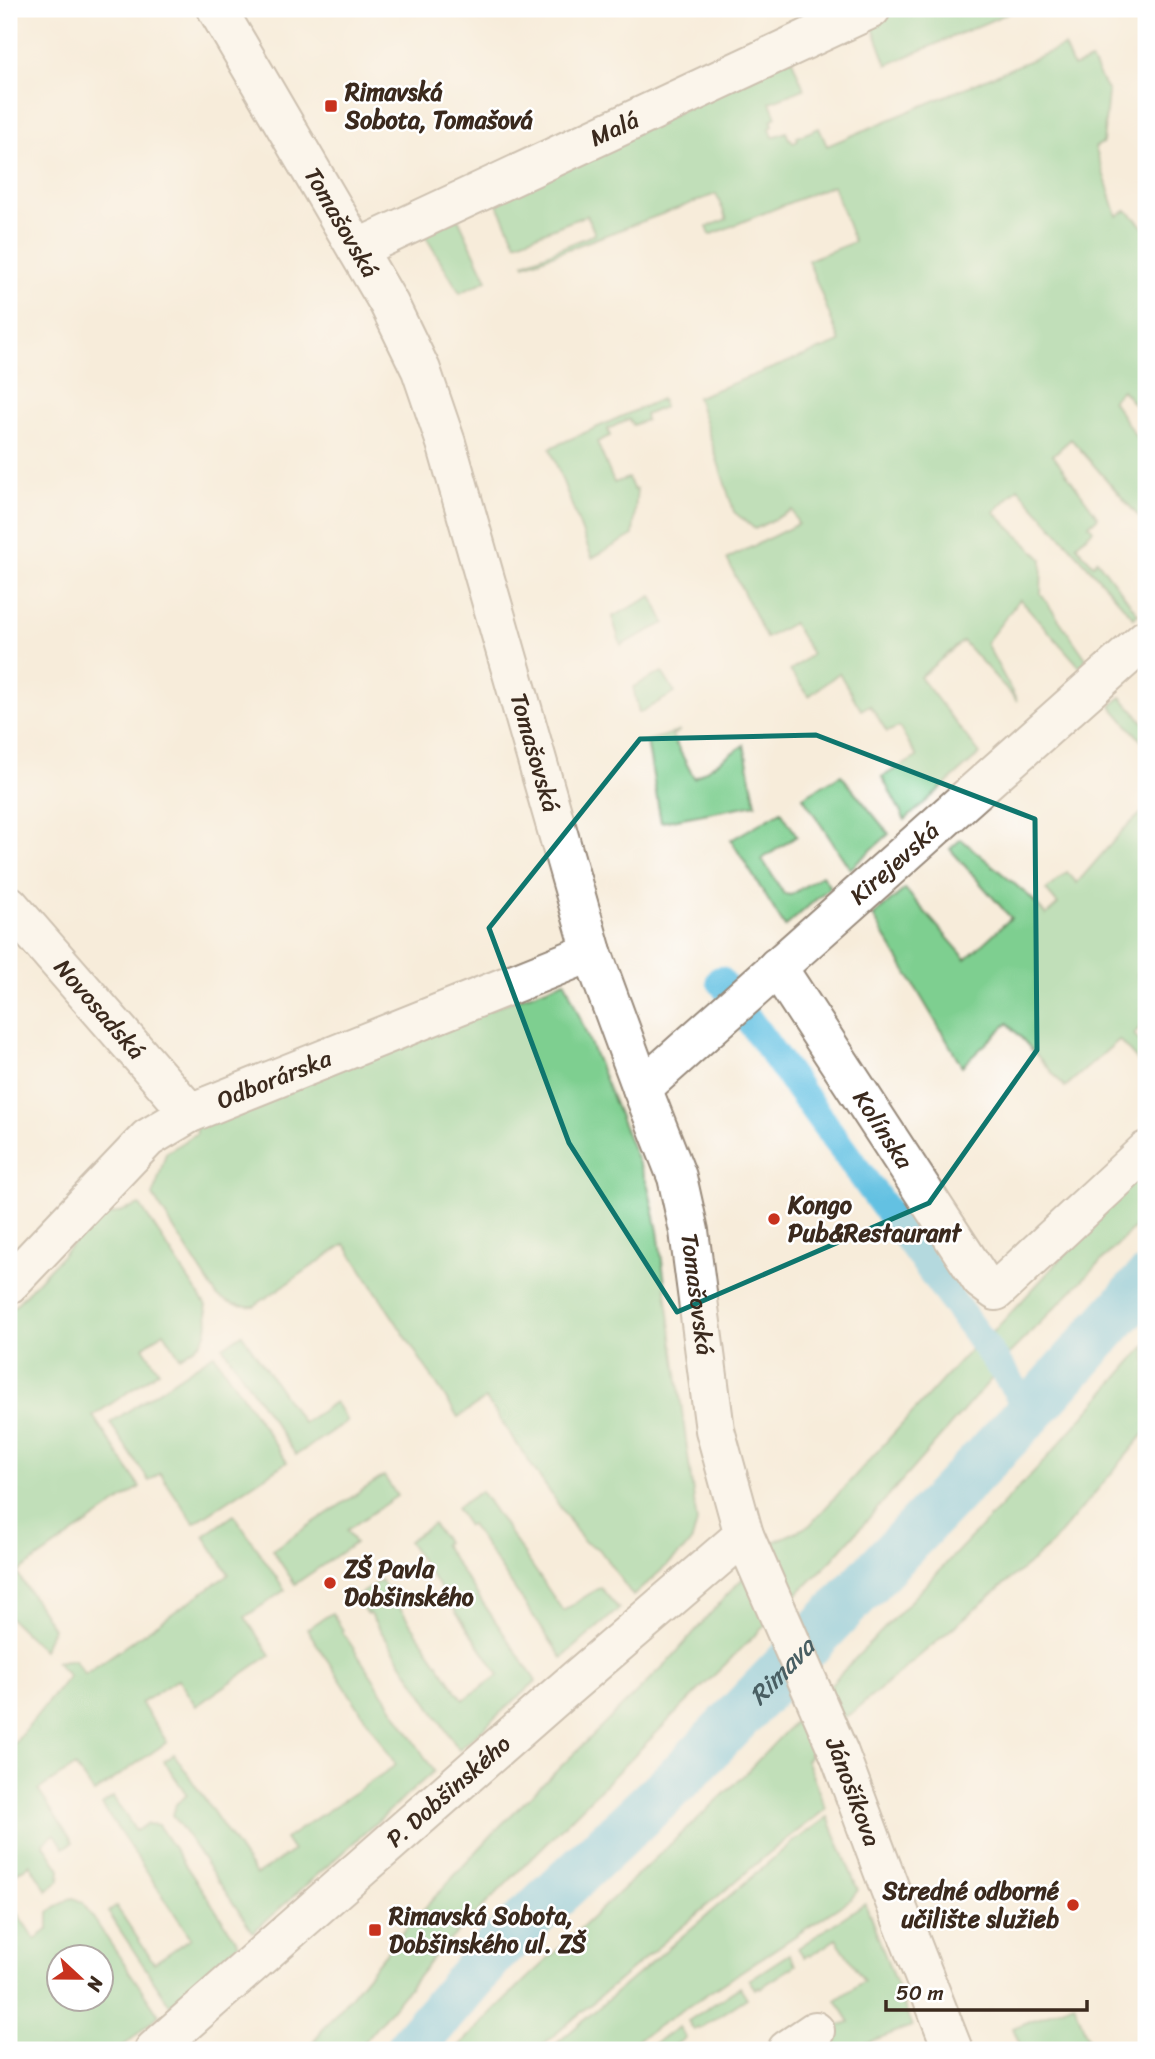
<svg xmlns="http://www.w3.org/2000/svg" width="1155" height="2059" font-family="Sriracha,sans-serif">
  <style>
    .green { fill: #7ecf90; stroke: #5c7c57; stroke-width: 2; fill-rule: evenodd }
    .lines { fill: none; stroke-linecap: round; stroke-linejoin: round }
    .canal { stroke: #63c1e2; stroke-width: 28 }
    .river { stroke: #63c1e2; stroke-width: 49 }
    .minor-casing { stroke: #998b7c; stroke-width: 42 }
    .minor { stroke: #fff; stroke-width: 38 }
    .marked { fill: none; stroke: #0f766e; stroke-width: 5; stroke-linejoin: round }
    .poi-dot { fill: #c8321e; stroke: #fff; stroke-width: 2.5 }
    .labels { text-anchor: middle; stroke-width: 5; stroke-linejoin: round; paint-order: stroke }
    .poi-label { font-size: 24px; font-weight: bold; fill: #3b2a1e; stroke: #fff; text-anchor: start }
    .street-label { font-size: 24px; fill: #3b2a1e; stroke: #fff }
    .water-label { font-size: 26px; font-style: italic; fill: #495f63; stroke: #fff }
  </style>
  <rect width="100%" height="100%" fill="#fff"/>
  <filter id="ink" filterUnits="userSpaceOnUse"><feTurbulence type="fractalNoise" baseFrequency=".0143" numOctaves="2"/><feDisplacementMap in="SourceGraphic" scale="14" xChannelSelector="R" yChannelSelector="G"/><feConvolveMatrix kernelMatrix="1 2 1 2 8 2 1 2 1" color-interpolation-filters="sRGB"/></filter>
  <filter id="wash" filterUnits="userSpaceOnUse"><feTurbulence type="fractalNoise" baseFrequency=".00686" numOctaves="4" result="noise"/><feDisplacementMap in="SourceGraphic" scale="28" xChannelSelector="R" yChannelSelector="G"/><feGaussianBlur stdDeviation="1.57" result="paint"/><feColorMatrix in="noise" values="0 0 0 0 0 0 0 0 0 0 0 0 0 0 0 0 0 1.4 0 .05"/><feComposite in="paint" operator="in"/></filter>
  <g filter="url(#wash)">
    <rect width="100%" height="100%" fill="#f7ecda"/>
    <path class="green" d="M894,9H1018L887,65L870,20Z
      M1064,46L1073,67L1091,60L1108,92L1103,143L1095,147L1117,216L1127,210L1146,230V418L1122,390L1112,400L1146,452V525L1071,439L1053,455L1098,517L1089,525L1093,530L1076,545L1093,565L1097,560L1138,614L1134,618L1018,488L994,512L1042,559L1041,594L1087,660L1079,666L1020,599L986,643L1017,701L963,641L920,677L980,754L905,820L882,777L917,757L899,727L887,732L870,705L861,710L839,673L809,696L790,671L812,654L793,623L766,638L727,559L798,524L792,510L755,529L734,512L697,397L840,342L808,260L854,242L833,185L710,235L707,227L727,219L716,194L525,265L524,263L595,234L587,215L516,243L496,201L791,57L804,89L770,102L776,117L771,120L773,125L770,128L773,137L786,132L789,139H791L793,143L798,141L797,137L819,128L827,146Z
      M458,218L487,280L460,293L424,234Z
      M661,399L664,407L645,415L646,420L633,425L629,419L608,429L610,436L597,442L614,483L628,478L634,490L637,489L633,535L592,558L550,448Z
      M652,596L665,623L621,645L612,617Z
      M662,672L675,693L639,713L633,687Z
      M1121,697L1146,725V746L1111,706Z
      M680,731L672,736L694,778L744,745L756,804L661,822L647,741Z
      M841,775L889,834L850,869L803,797Z
      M1146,809V966L1137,974L1146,994V1021L1134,1034L1146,1050V1070L1119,1040L1065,1087L1008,1023L962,1066L873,916L905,889L966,959L1011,918L950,849L961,839L1030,897L1046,915L1058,904L1046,890L1067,872L1077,883L1124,829Z
      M781,811L797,836L762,859L784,894L791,895L822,875L830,887L785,927L731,840Z
      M565,981L648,1186L658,1231L697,1523L692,1540L684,1550L633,1596L599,1549L584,1542L486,1399L458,1417L345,1244L254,1306C239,1307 229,1303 217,1296L153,1196L166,1153L197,1133L195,1122Z
      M1146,1167V1216L1004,1359L994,1376L832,1560L696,1693L437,1953L358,2050H306L409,1925L501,1825L668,1662L725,1597L760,1560L773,1542L809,1526L970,1350L993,1332Z
      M140,1205L206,1306C212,1336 204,1342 180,1357L164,1332L143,1347L159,1371L93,1416L140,1487L17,1573L53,1628L43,1650L9,1617V1312L95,1220Z
      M242,1334L303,1423L335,1402L347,1421L296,1455L223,1347Z
      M1146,1345V1432L1052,1544L852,1713L844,1717L806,1760L826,1809L769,1853L545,2043L540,2050H455L521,1984L740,1779L1045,1460Z
      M214,1354L287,1462L194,1523L160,1473L149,1481L110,1423Z
      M384,1476L397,1496L347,1530L355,1543L295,1584L272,1550Z
      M481,1491L563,1611L600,1587L619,1609L562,1658L471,1525L468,1526L456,1508Z
      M234,1515L285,1590L245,1617L270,1655L196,1706L178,1679L141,1703L167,1742L94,1793L75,1766L38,1790L73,1842L64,1848L55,1834L43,1843L60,1869L59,1880L47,1891L30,1864L9,1878V1750L69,1676L56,1662L74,1659L85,1674L229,1574L204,1536Z
      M433,1524L446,1542L443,1544L536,1681L459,1750L369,1613L367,1614L355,1597L381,1580L463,1700L499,1675L408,1541Z
      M332,1613L343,1630L342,1631L434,1771L253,1932L173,1815L176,1804L187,1795L164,1761L174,1754L256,1875L293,1851L285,1839L396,1765L307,1629Z
      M113,1797L136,1831L147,1824L158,1825L239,1944L170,2005L108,1912L116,1906L154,1963L191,1938L102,1805Z
      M828,1817L858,1890L851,1899L622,2050H549L789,1845Z
      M74,1898L83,1903L159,2015L119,2050H9V1906L13,1913L16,1912L35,1939L49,1929V1912L69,1899ZM60,1958H102V2000H60Z
      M865,1903L912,2026L847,2050H805L827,2029L850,2022L836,2000L864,1981L836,1939L810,1956L808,1954L804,1957L798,1948Z
      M789,1954L796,1965L760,1988L759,1986L755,1989L749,1980Z
      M740,1987L747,1998L699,2029L698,2027L694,2030L688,2021Z
      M1074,2003L1092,2050H1022L1013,2028Z
      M679,2027L686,2038L667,2050H644Z"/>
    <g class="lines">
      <path class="canal" d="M720,980L1006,1375L1030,1412"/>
      <path class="river" id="s1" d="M409,2050L491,1954L683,1774L1030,1412L1146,1282"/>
    </g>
  </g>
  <g filter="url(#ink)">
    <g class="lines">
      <defs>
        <g id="minor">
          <path id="s2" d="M217,9L389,304L421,370L446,443L592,952L642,1088L677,1177L689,1231L715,1430L744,1535L839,1753L888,1884L953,2050"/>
          <path id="s3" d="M357,249L871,9"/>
          <path id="s4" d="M9,905L190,1113"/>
          <path id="s5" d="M777,967L981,1280L996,1291L1146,1151"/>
          <path id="s6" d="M642,1088L1146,639"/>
          <path id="s7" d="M9,1284L148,1138L190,1113L592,952"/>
          <path id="s8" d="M154,2050L558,1695L744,1535"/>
          <path d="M787,2050L815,2031"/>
        </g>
      </defs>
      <use href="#minor" class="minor-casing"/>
      <use href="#minor" class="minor"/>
    </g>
  </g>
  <path d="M0 0H1155V2059H0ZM816,735L1035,819L1037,1050L929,1203L677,1312L569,1143L489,928L640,739Z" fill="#f7ecda" fill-opacity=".55" fill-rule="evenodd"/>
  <path class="marked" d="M816,735L1035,819L1037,1050L929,1203L677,1312L569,1143L489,928L640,739Z"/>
  <g class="poi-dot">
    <rect x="324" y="99" width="14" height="14" rx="3.5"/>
    <circle cx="774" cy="1219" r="7"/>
    <circle cx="330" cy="1583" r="7"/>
    <circle cx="1073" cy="1905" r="7"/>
    <rect x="368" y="1923" width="14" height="14" rx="3.5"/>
  </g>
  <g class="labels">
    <g class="poi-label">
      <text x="345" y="100">Rimavská<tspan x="345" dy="28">Sobota, Tomašová</tspan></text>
      <text x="788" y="1213">Kongo<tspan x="788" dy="28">Pub&amp;Restaurant</tspan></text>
      <text x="344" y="1577">ZŠ Pavla<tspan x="344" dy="28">Dobšinského</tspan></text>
      <text x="1059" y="1899" text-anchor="end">Stredné odborné<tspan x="1059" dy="28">učilište služieb</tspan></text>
      <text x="389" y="1924">Rimavská Sobota,<tspan x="389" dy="28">Dobšinského ul. ZŠ</tspan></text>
    </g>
    <g class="street-label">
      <text dy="8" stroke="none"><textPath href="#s3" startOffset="284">Malá</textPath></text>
      <text dy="8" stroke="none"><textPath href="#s2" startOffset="247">Tomašovská</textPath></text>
      <text dy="8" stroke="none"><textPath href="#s2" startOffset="814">Tomašovská</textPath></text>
      <text dy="8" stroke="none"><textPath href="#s6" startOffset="338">Kirejevská</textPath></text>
      <text dy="8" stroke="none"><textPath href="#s4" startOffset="138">Novosadská</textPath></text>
      <text dy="8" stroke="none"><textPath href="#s7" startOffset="341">Odborárska</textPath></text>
      <text dy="8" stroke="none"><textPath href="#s5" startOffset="194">Kolínska</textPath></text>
      <text dy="8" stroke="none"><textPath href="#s2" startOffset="1381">Tomašovská</textPath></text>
      <text dy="8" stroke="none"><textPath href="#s2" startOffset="1906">Jánošíkova</textPath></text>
      <text dy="8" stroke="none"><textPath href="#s8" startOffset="392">P. Dobšinského</textPath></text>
    </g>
    <g class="water-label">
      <text dy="9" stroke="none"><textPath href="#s1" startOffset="532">Rimava</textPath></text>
    </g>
  </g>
  <rect width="1155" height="2059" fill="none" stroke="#fff" stroke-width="35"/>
  <g transform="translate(80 1978) rotate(112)"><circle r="33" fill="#ffffff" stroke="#b1aaa5" stroke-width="2"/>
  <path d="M0-5L12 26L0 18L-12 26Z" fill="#c8321e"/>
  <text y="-10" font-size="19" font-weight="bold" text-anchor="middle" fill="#3b2a1e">N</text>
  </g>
  <path d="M886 2000v10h201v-10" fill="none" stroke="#3b2a1e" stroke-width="3.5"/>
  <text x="896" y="2000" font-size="21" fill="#3b2a1e" stroke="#ffffff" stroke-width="5" paint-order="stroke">50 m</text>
</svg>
